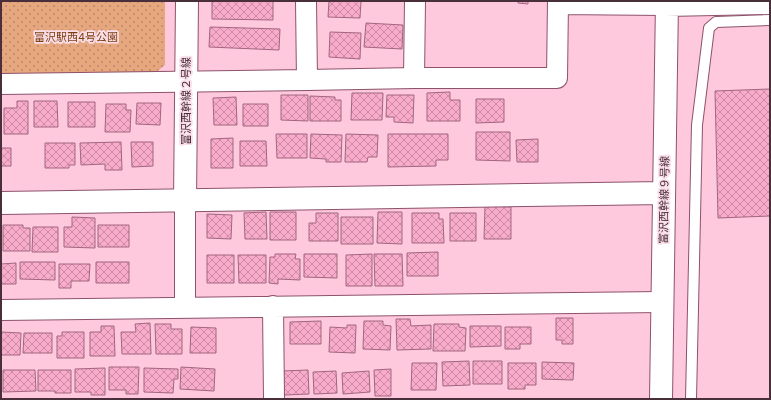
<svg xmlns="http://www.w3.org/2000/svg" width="771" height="400" font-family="Inter,'Noto Sans JP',sans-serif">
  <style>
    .grass { fill: url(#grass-dots) }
    .building { fill: url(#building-cross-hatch); stroke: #a2667f }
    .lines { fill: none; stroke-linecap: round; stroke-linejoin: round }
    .lane-casing { stroke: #8d536c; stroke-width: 12 }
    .street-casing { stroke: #8d536c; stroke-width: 22 }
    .secondary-casing { stroke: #8d536c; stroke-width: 24 }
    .lane { stroke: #fff; stroke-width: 10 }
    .street { stroke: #fff; stroke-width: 20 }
    .secondary { stroke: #fff; stroke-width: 22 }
    .labels { text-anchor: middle; stroke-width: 3.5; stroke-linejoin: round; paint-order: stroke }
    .park-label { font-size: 11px; fill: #7d3f0d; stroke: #fadee9 }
    .street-label { font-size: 11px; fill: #492f3a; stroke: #fadee9 }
  </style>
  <defs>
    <pattern id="grass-dots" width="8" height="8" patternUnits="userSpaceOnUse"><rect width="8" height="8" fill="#e6a67e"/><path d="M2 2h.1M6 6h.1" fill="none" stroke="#bc8868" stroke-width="1.8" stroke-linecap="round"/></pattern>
    <pattern id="building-cross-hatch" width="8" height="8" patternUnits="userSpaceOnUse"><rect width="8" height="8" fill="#f9abcb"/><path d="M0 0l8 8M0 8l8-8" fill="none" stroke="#cc8ca6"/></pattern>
  </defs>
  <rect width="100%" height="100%" fill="#fec8dd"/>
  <path class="grass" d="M1,1H165V65L155,73L1,74Z"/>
  <path class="building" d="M212,1H273V20L212,19Z
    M329,1H361L360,18L328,17Z
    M518,1H528V4L518,3Z
    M366,23L403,25L402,49L364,47Z
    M210,27L280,29L279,50L209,47Z
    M330,32L361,33L360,59L329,57Z
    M770,89V216L718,218L715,91Z
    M450,92V100H460V121H427V93Z
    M352,93H383L382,120H351Z
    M281,95H308V121L281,120Z
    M387,95H414L413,123L394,122V117H386Z
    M310,96L335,97V100H341V121H310Z
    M236,97L237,125H214L213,98Z
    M476,99H504V122L476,123Z
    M17,101H28V134H4V108H17Z
    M34,101H57L58,127H34Z
    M68,102H95V127H68Z
    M137,103H161L160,125L136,124Z
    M106,104H126V110H131L130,132H105Z
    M243,104H268V126H243Z
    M476,132H510V161L476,160Z
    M276,134H307V158H277Z
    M311,134L342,135L341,162H326V159L310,158Z
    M346,134L378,135L377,157H368L367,162H345Z
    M388,134H448V160H436V166L388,167Z
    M233,138V168H211V139Z
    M538,139V162H517L516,140Z
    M240,141H266L267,166H240Z
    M121,142L122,170H105V164L81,165L80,143Z
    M131,142H153V166L132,167Z
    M45,143H75V165H69V168H45Z
    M1,148H11V166H1Z
    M485,206L511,207V239H484Z
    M266,212L267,239H245L244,213Z
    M270,212H296V240H270Z
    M378,212H402V244L377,243Z
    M316,213H338V241H309V223H316Z
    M412,213H439V219H443L444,243H412Z
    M450,213H476V241H450Z
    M207,214L232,215L231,239L207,238Z
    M72,217L95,218V248L64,247V227H72Z
    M341,217H373V244H341Z
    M3,225H23V228H30V251H3Z
    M98,225H129V247H98Z
    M33,227H58V252H32Z
    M438,252V276H407V253Z
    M275,254H296L295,259H300V280L278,279V284L269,283L270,257H275Z
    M304,254H337V278L304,277Z
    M372,254V286H346V255Z
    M374,254H402L403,286H375Z
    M207,255H234V283H207Z
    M238,255H266V283H239Z
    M20,262H55V280L20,279Z
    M96,262H129V283H96Z
    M16,263V284H1V264Z
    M59,264H90L89,281H71V288H59Z
    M556,318H573V344H562V340H556Z
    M396,319H410L411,326L431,325V349L397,350Z
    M321,321V344H290V322Z
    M364,321H383V325L391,326L390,350L363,349Z
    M150,323L151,354H122L121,332H136L135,324Z
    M155,324H171V329H182V354H156Z
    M434,324H459V327L466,328L465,351H433Z
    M347,325H356L355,353L329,352L330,327L347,328Z
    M101,326H114L115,356H90V332H101Z
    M470,326H501V346L470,347Z
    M191,327L216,328V353H190Z
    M505,327H531V344H520V349H505Z
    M1,332L21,333L20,355H1Z
    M62,332H84V358H57V336H62Z
    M24,333H52V353H23Z
    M469,361L470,385L443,386L442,362Z
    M473,361H502V384H473Z
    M542,362L574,363L573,380L542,379Z
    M412,363H437L436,390H411Z
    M508,363H536V385H525V389H508Z
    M109,367H139L138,394H126V390H109Z
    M181,367L215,369L214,391L180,389Z
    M105,368V395H91V392H75V369Z
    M144,368L178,369V379H174L173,393L144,392Z
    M391,369V396H375L374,370Z
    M3,370H35L36,391L3,392Z
    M38,370H71V393H55V391H38Z
    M308,370L309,394L284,395L282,371Z
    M336,371L337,393L314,394L313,372Z
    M369,371L370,392L343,394L342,373Z"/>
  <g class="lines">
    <defs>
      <path id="lane" d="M691,399L697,125L709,28L716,22L770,20"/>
      <path id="street" d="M558,4L666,5
        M414,78L415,1
        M307,80L414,78H557L558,1
        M1,84L307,80L306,1
        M273,306L274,399
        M185,307V201
        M1,310L662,302"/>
      <path id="secondary" d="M666,5L770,3
        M185,201L187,1
        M1,203L663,193
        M661,399L667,1"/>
    </defs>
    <use href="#lane" class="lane-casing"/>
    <use href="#street" class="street-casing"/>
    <use href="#secondary" class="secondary-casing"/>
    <use href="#lane" class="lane"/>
    <use href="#street" class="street"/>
    <use href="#secondary" class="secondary"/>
  </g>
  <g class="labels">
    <g class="park-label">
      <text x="76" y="41">富沢駅西4号公園</text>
    </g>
    <g class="street-label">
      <text transform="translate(186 101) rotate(-90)" y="4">富沢西幹線２号線</text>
      <text transform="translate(664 200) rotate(-89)" y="4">富沢西幹線９号線</text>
    </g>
  </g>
  <rect width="771" height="400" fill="none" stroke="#492f3a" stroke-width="4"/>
</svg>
